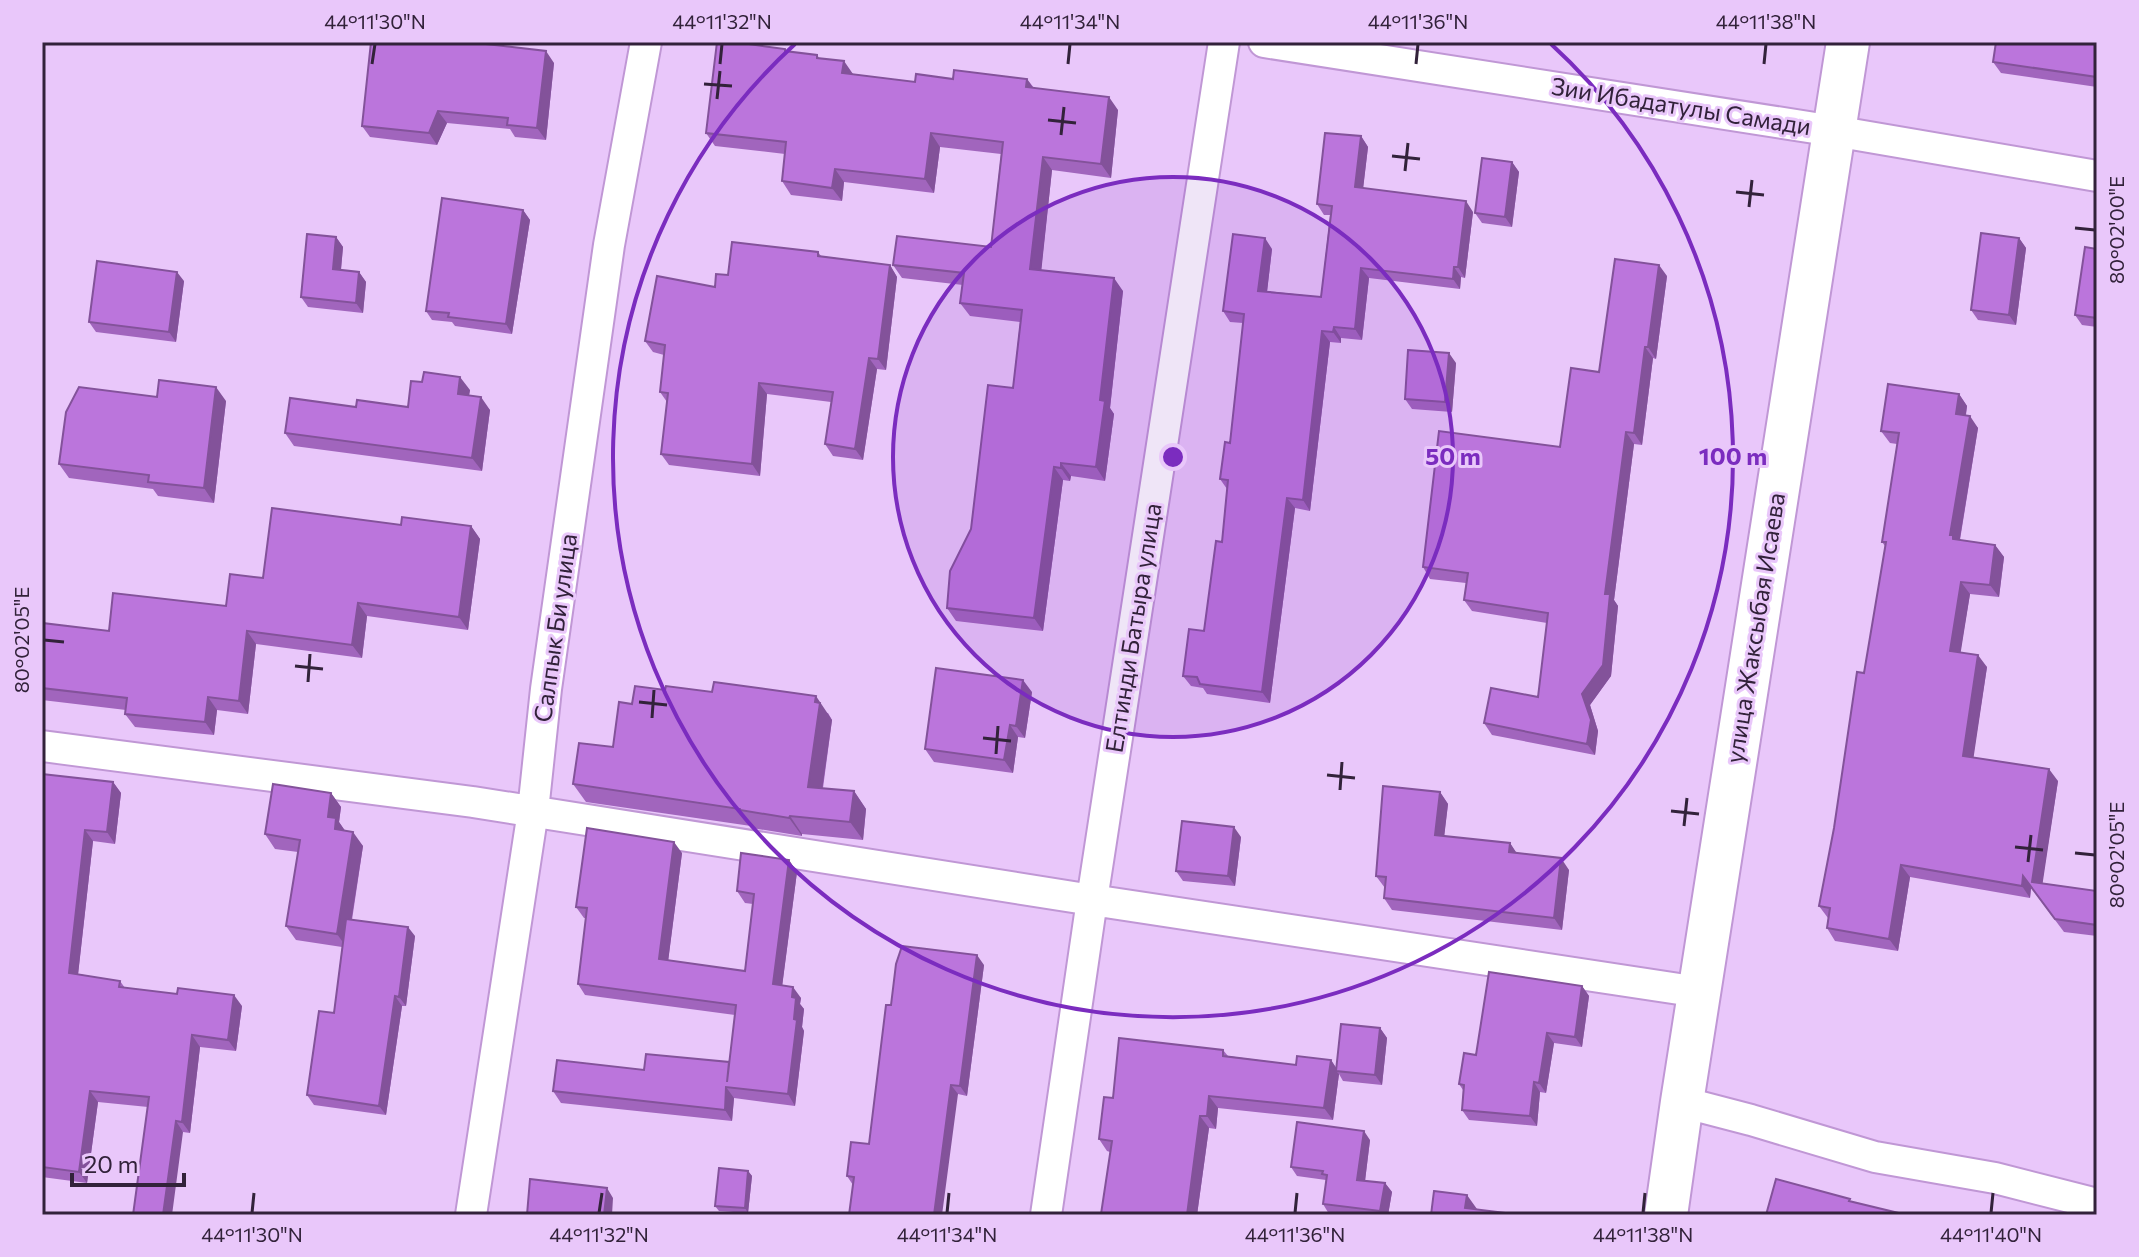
<svg xmlns="http://www.w3.org/2000/svg" width="2139" height="1257" font-family="Commissioner,sans-serif">
  <style>
    .lines { fill: none; stroke-linecap: round; stroke-linejoin: round }
    .street-casing { stroke: #c097d5; stroke-width: 34 }
    .secondary-casing { stroke: #c097d5; stroke-width: 46 }
    .street { stroke: #fff; stroke-width: 30 }
    .secondary { stroke: #fff; stroke-width: 42 }
    .wall { fill: #a165bd }
    .shaded-wall { fill: #83529a }
    .building { fill: #bb75dc; stroke: #83529a; stroke-width: 2 }
    .ticks { fill: none; stroke: #32223a; stroke-width: 3 }
    .ring { fill: none; stroke: #7b2cbf; stroke-width: 4 }
    .labels { text-anchor: middle; stroke-width: 6; stroke-linejoin: round; paint-order: stroke }
    .street-label { font-size: 24px; fill: #32223a; stroke: #e9c7fa }
    .centre { fill: #7b2cbf; stroke: #e9c7fa; stroke-width: 4 }
    .ring-label { font-size: 24px; text-anchor: middle; font-weight: bold; fill: #7b2cbf; stroke: #e9c7fa; stroke-width: 6; stroke-linejoin: round; paint-order: stroke }
    .neatline { fill: none; stroke: #32223a; stroke-width: 3 }
    .ticks-label { font-size: 20px; text-anchor: middle; fill: #32223a }
  </style>
  <rect width="100%" height="100%" fill="#e9c7fa"/>
  <g class="lines">
    <defs>
      <path id="street" d="M1264,42L1834,131L2097,176
        M42,746L473,802L1092,900L1699,992
        M1682,1102L1751,1120L1875,1157L1995,1178L2097,1204
        M471,1215L533,811L546,689L609,245L646,42
        M1046,1215L1092,900L1224,42"/>
      <path id="secondary" d="M1666,1215L1682,1102L1848,42"/>
    </defs>
    <use href="#street" class="street-casing"/>
    <use href="#secondary" class="secondary-casing"/>
    <use href="#street" class="street"/>
    <use href="#secondary" class="secondary"/>
  </g>
  <path class="wall" d="M2097,42V87L2001,73L1993,62Z
    M478,44L554,63L546,140L515,137L510,129L447,123L437,145L370,137L362,126Z
    M756,45L785,49L787,51L817,55L820,59L853,74L915,82L953,79H1027L1034,88L1118,110L1111,178L1052,170L1041,270L1123,291L1110,408L1114,414L1105,481L1071,476L1070,481L1063,480L1043,631L956,621L947,608L1013,388L1020,322L970,316L960,303L963,285L902,278L893,265L991,247L1001,154L940,147L934,193L844,182L842,201L791,195L782,181L785,154L715,146L706,133Z
    M1361,136L1368,147L1363,188L1473,212L1465,278L1461,277L1460,289L1369,278L1362,340L1341,338V343L1330,342L1310,511L1295,508L1270,703L1207,694L1203,688L1191,686L1183,676L1204,631L1222,542L1227,489L1220,479L1230,443L1243,323L1230,322L1223,311L1272,249L1267,291L1321,297L1330,215H1324L1317,204Z
    M1512,162L1519,172L1512,227L1482,223L1475,213Z
    M523,210L530,220L512,334L455,326L452,322L432,320L426,311Z
    M336,237L343,247L341,270L359,272L366,282L363,313L308,307L301,297Z
    M2019,238L2026,248L2016,325L1978,320L1971,310Z
    M2097,249V327L2082,325L2075,315Z
    M818,252L821,256L890,265L897,277L886,370L877,369L863,460L833,456L825,444L831,402L767,394L760,476L669,465L661,454L667,402L660,392L664,355L653,352L645,341L715,287L728,275Z
    M1667,276L1656,359L1653,358L1642,445L1634,444L1614,600L1618,606L1611,676L1590,705L1598,731L1595,755L1492,735L1484,723L1538,697L1547,623L1472,611L1464,600L1466,583L1430,579L1423,567L1560,447L1599,372Z
    M184,281L176,342L96,332L89,322Z
    M1456,363L1452,412L1412,409L1405,399Z
    M470,390L469,395L490,410L482,471L294,446L285,433L356,407H408Z
    M1959,394L1967,406L1966,415L1978,428L1960,540L1995,545L2004,557L1999,597L1970,594L1960,653L1987,667L1973,757L2058,781L2042,883L2097,891V936L2064,932L2031,888L2030,898L1910,877L1898,951L1835,941L1827,928L1828,918L1819,906L1864,673L1885,546L1882,542L1897,444L1890,443L1881,431Z
    M226,401L214,503L158,496L153,489L69,478L59,464Z
    M401,525L471,526L480,539L468,630L367,616L362,658L256,644L248,714L217,710L214,735L135,727L125,714L126,710L42,700V623L109,631L226,606L263,578Z
    M665,690L828,713L832,720L823,788L854,791L866,809L863,840L802,834V836L752,828L751,826L586,802L573,784L613,747L632,704Z
    M1032,692L1025,738L1018,737L1013,773L934,762L925,749Z
    M42,774L113,782L121,793L115,844L93,841L78,974L120,981L125,988L242,1006L236,1051L200,1047L190,1133L183,1132L148,1107L98,1102L87,1183L42,1177Z
    M1440,792L1448,804L1444,836L1510,843L1516,853L1569,870L1562,930L1392,910L1384,898L1385,888L1376,876Z
    M331,793L341,807L339,822L345,831L363,846L352,920L415,936L406,1006H402L386,1115L314,1105L307,1095L334,1013L342,947L296,940L286,926L298,852L275,849L265,834Z
    M1241,837L1235,886L1183,881L1176,871Z
    M682,853L668,961L745,971L753,904L745,903L737,891L789,860L797,872L782,986L801,998L800,1004L804,1009L802,1027L804,1031L795,1106L734,1098L732,1121L561,1103L553,1091L644,1070L729,1063L735,1015L585,995L578,984L586,918H584L576,907Z
    M984,965L967,1096L958,1094L853,1185L847,1176L869,1144L891,1005Z
    M1582,986L1589,996L1582,1047L1554,1043L1546,1093L1540,1092L1537,1126L1469,1120L1462,1110L1463,1090L1459,1084L1476,1055Z
    M1380,1028L1387,1038L1382,1085L1343,1081L1339,1074L1333,1120L1218,1108L1216,1129L1209,1128L1197,1215H1101L1110,1152L1107,1151L1099,1139L1113,1098L1223,1050L1228,1056L1296,1065L1331,1060L1337,1069Z
    M1370,1140L1365,1181L1385,1183L1392,1192L1388,1215H1341L1329,1214L1323,1204L1326,1180L1297,1176L1291,1167Z
    M748,1171L752,1176L748,1213L719,1211L715,1206Z"/>
  <path class="shaded-wall" d="M546,51L554,63L546,140L537,128Z
    M844,61L853,74L842,73Z
    M1027,79L1036,92L1026,87Z
    M1109,97L1118,110L1111,178L1101,164Z
    M438,111L447,123L437,145L429,133Z
    M931,133L940,147L934,193L925,179Z
    M1361,136L1368,147L1362,198L1355,187Z
    M1043,157L1052,170L1040,283L1030,269Z
    M1512,162L1519,172L1512,227L1505,217Z
    M835,169L844,182L842,201L832,188Z
    M1466,201L1473,212L1465,278L1458,267Z
    M523,210L530,220L512,334L506,324Z
    M336,237L343,247L340,279L333,269Z
    M1265,238L1272,249L1266,301L1258,291Z
    M2019,238L2026,248L2016,325L2009,315Z
    M890,265L897,277L886,370L878,359Z
    M1659,265L1667,276L1656,359L1648,347Z
    M1454,267L1461,277L1460,289L1453,279Z
    M1361,268L1369,278L1362,340L1355,329Z
    M177,272L184,281L176,342L169,332Z
    M359,272L366,282L363,313L356,303Z
    M1114,278L1123,291L1110,408L1114,414L1105,481L1096,467L1100,400Z
    M1334,327L1341,338V343L1333,332Z
    M1322,331L1330,342L1310,511L1303,500Z
    M1645,347L1653,358L1642,445L1634,433Z
    M1449,353L1456,363L1452,412L1445,402Z
    M869,358L877,369L863,460L855,449Z
    M460,377L470,390L467,407L458,394Z
    M759,383L767,394L760,476L752,464Z
    M216,387L226,401L214,503L204,488Z
    M1959,394L1967,406L1964,426L1956,414Z
    M481,397L490,410L482,471L472,458Z
    M1970,416L1978,428L1959,544L1961,551L1950,535Z
    M1626,432L1634,444L1614,600L1618,606L1611,676L1590,705L1598,731L1595,755L1587,744L1582,694L1605,594Z
    M1061,463L1071,476L1070,481L1061,468Z
    M1054,467L1063,480L1043,631L1034,618Z
    M1287,498L1295,508L1270,703L1262,692Z
    M471,526L480,539L468,630L459,617Z
    M1995,545L2004,557L1999,597L1990,585Z
    M1961,582L1970,594L1959,663L1950,651Z
    M358,603L367,616L362,658L352,645Z
    M247,631L256,644L248,714L239,701Z
    M1978,655L1987,667L1972,768L1963,756Z
    M1023,680L1032,692L1025,738L1016,726Z
    M816,696L832,720L820,805L808,787Z
    M208,697L217,710L214,735L205,722Z
    M1010,725L1018,737L1013,773L1004,760Z
    M2049,769L2058,781L2041,894L2032,882Z
    M113,782L121,793L115,844L107,832Z
    M854,791L866,809L863,840L850,822Z
    M1440,792L1448,804L1443,847L1435,835Z
    M331,793L341,807L339,822L346,832L345,843L328,817Z
    M790,816L802,834V836L789,818Z
    M1234,827L1241,837L1235,886L1228,876Z
    M85,830L93,841L77,984L69,973Z
    M353,832L363,846L347,948L337,934Z
    M674,842L682,853L667,970L659,959Z
    M1510,843L1518,855L1509,852Z
    M1561,858L1569,870L1562,930L1554,918Z
    M789,860L797,872L781,995L773,984Z
    M1901,865L1910,877L1898,951L1889,939Z
    M2023,876L2031,888L2030,898L2022,886Z
    M408,927L415,936L406,1006L399,997Z
    M977,955L984,965L967,1096L960,1086Z
    M1582,986L1589,996L1582,1047L1575,1037Z
    M793,987L801,998L800,1004L804,1009L802,1027L804,1031L795,1106L788,1094L794,1019L792,997Z
    M234,995L242,1006L236,1051L228,1040Z
    M395,996L402,1006L386,1115L379,1106Z
    M1380,1028L1387,1038L1382,1085L1375,1075Z
    M1547,1033L1554,1043L1546,1093L1539,1083Z
    M192,1035L200,1047L190,1133L182,1122Z
    M1331,1060L1338,1071H1336L1339,1074L1333,1120L1324,1108Z
    M1534,1082L1540,1092L1537,1126L1530,1116Z
    M951,1085L958,1094L942,1215H934Z
    M726,1087L734,1098L732,1121L725,1110Z
    M90,1091L98,1102L87,1183L79,1172Z
    M1209,1096L1218,1108L1216,1129L1207,1116Z
    M1200,1116L1209,1128L1197,1215H1187Z
    M176,1121L183,1132L172,1215H163Z
    M1364,1131L1370,1140L1364,1189L1357,1180Z
    M748,1171L752,1176L748,1213L745,1208Z
    M1385,1183L1392,1192L1388,1215H1383L1380,1211Z
    M607,1188L613,1198L612,1215H604Z
    M1467,1195L1477,1209L1465,1208Z"/>
  <path class="building" d="M371,42H468L546,51L537,128L507,125L508,118L438,111L429,133L362,126Z
    M717,42H748V44L785,49V51L817,55V58L844,61L842,73L915,82L916,74L953,79L954,70L1027,79L1026,87L1109,97L1101,164L1043,157L1030,269L1114,278L1100,400L1105,401L1096,467L1061,463V468L1054,467L1034,618L947,608L950,571L971,529L988,385L1013,388L1022,310L960,303L964,273L893,265L897,236L991,247L1003,142L931,133L925,179L835,169L832,188L782,181L786,142L706,133Z
    M1996,42H2097V77L1993,62Z
    M1325,133L1361,136L1355,187L1466,201L1458,267H1454L1453,279L1361,268L1355,329L1334,327L1333,332L1322,331L1303,500L1287,498L1262,692L1200,684L1197,677L1183,676L1189,629L1204,631L1216,541L1222,542L1228,480L1220,479L1225,442L1230,443L1244,314L1223,311L1233,234L1265,238L1258,291L1321,297L1332,206L1317,204Z
    M1482,158L1512,162L1505,217L1475,213Z
    M442,198L523,210L506,324L448,317L449,313L426,311Z
    M1981,233L2019,238L2009,315L1971,310Z
    M307,234L336,237L333,269L359,272L356,303L301,297Z
    M732,242L818,252V256L890,265L878,359L869,358L855,449L825,444L833,392L759,383L752,464L661,454L668,393L660,392L665,345L645,341L657,276L715,287L716,274L728,275Z
    M2085,247L2097,249V318L2075,315Z
    M1615,259L1659,265L1648,347H1645L1634,433L1626,432L1605,594H1610L1603,665L1582,694L1591,720L1587,744L1484,723L1491,688L1538,697L1548,613L1464,600L1468,573L1423,567L1439,431L1560,447L1571,368L1599,372Z
    M97,261L177,272L169,332L89,322Z
    M1408,350L1449,353L1445,402L1405,399Z
    M424,372L460,377L458,394L481,397L472,458L285,433L290,398L356,407L357,400L408,407L411,381L422,382Z
    M159,380L216,387L204,488L148,482L149,475L59,464L66,412L79,387L157,397Z
    M1888,384L1959,394L1956,414L1970,416L1950,535H1953V539L1995,545L1990,585L1961,582L1950,651L1978,655L1963,756L2049,769L2032,882L2097,891V925L2055,919L2023,876L2022,886L1901,865L1889,939L1827,928L1830,908L1819,906L1834,828L1857,672L1864,673L1886,542H1882L1899,433L1881,431Z
    M272,508L401,525L402,517L471,526L459,617L358,603L352,645L247,631L239,701L208,697L205,722L125,714L127,698L42,688V623L109,631L113,593L226,606L230,574L263,578Z
    M936,668L1023,680L1016,726L1010,725L1004,760L925,749Z
    M714,682L816,696L815,702L820,703L808,787L854,791L850,822L790,816L789,818L740,810V809L573,784L579,743L613,747L619,702L632,704L635,686L665,690L666,686L712,692Z
    M42,774L113,782L107,832L85,830L69,973L120,981L119,987L177,994L178,988L234,995L228,1040L192,1035L182,1122L176,1121L163,1215H133L149,1097L90,1091L79,1172L42,1167Z
    M273,784L331,793L328,817L336,818L335,829L353,832L337,934L286,926L300,840L265,834Z
    M1383,786L1440,792L1435,835L1510,843L1509,852L1561,858L1554,918L1384,898L1386,877L1376,876Z
    M1182,821L1234,827L1228,876L1176,871Z
    M587,828L674,842L659,959L745,971L754,894L737,891L741,853L789,860L773,984L793,987L792,997L796,998L794,1019L797,1020L788,1094L726,1087L725,1110L553,1091L557,1060L644,1070L646,1054L729,1062L727,1082L736,1005L578,984L587,908L576,907Z
    M346,919L408,927L399,997L395,996L379,1106L307,1095L319,1011L334,1013Z
    M902,946L977,955L960,1086L951,1085L934,1215H849L854,1177L847,1176L851,1142L869,1144L886,1005H891L896,964Z
    M1489,972L1582,986L1575,1037L1547,1033L1539,1083L1534,1082L1530,1116L1462,1110L1464,1085L1459,1084L1464,1053L1476,1055Z
    M1341,1024L1380,1028L1375,1075L1336,1071Z
    M1119,1038L1223,1050V1056L1296,1065L1297,1056L1331,1060L1324,1108L1209,1096L1207,1116H1200L1187,1215L1101,1214L1112,1141L1099,1139L1104,1097L1113,1098Z
    M1297,1122L1364,1131L1357,1180L1385,1183L1380,1211L1323,1204L1327,1175L1322,1174L1323,1171L1291,1167Z
    M719,1168L748,1171L745,1208L715,1206Z
    M530,1179L607,1188L604,1215H527Z
    M1776,1179L1850,1199L1849,1201L1907,1215H1766Z
    M1434,1191L1467,1195L1465,1208L1506,1213L1505,1215H1431Z"/>
  <path class="ticks" d="M372,64L375,44M720,64L722,44M1068,64L1070,44M1416,64L1418,44M1764,64L1766,44M704,84L732,86M717,99L720,71M1048,120L1076,123M1061,135L1064,107M1392,156L1420,159M1405,171L1408,143M1736,192L1764,195M1749,207L1752,180M2075,228L2095,230M44,640L64,642M295,666L323,669M308,682L310,654M639,702L667,705M652,718L654,690M983,738L1011,741M996,754L998,726M1327,775L1355,778M1340,790L1342,762M1671,811L1699,814M1684,826L1687,798M2015,847L2043,850M2075,853L2095,855M2028,862L2031,835M252,1213L254,1193M599,1213L602,1193M947,1213L949,1193M1295,1213L1297,1193M1643,1213L1645,1193M1991,1213L1993,1193"/>
  <circle cx="1173" cy="457" r="280" fill="#7b2cbf" fill-opacity=".12"/>
  <g class="ring">
    <circle cx="1173" cy="457" r="280"/>
    <path d="M1551 44A560 560 0 1 1 795 44"/>
  </g>
  <g class="labels">
    <g class="street-label">
      <text transform="translate(1681 107) rotate(9)" y="8">Зии Ибадатулы Самади</text>
      <text transform="translate(556 628) rotate(-82)" y="8">Салпык Би улица</text>
      <text transform="translate(1134 628) rotate(-81)" y="8">Елтинди Батыра улица</text>
      <text transform="translate(1756 628) rotate(-81)" y="8">улица Жаксыбая Исаева</text>
    </g>
  </g>
  <circle cx="1173" cy="457" r="12" class="centre"/>
  <g class="ring-label">
    <text x="1453" y="465">50 m</text>
    <text x="1733" y="465">100 m</text>
  </g>
  <rect width="2139" height="1257" fill="none" stroke="#e9c7fa" stroke-width="88"/>
  <path d="M72 1173v12h112v-12" fill="none" stroke="#32223a" stroke-width="4"/>
  <text x="84" y="1173" font-size="24" fill="#32223a" stroke="#e9c7fa" stroke-width="6" paint-order="stroke">20 m</text>
  <rect x="44" y="44" width="2051" height="1169" class="neatline"/>
  <g class="ticks-label">
    <text x="375" y="29">44°11'30"N</text>
    <text x="722" y="29">44°11'32"N</text>
    <text x="1070" y="29">44°11'34"N</text>
    <text x="1418" y="29">44°11'36"N</text>
    <text x="1766" y="29">44°11'38"N</text>
    <text transform="translate(2117 230) rotate(-90)" y="7">80°02'00"E</text>
    <text transform="translate(22 640) rotate(-90)" y="7">80°02'05"E</text>
    <text transform="translate(2117 855) rotate(-90)" y="7">80°02'05"E</text>
    <text x="252" y="1242">44°11'30"N</text>
    <text x="599" y="1242">44°11'32"N</text>
    <text x="947" y="1242">44°11'34"N</text>
    <text x="1295" y="1242">44°11'36"N</text>
    <text x="1643" y="1242">44°11'38"N</text>
    <text x="1991" y="1242">44°11'40"N</text>
  </g>
</svg>
